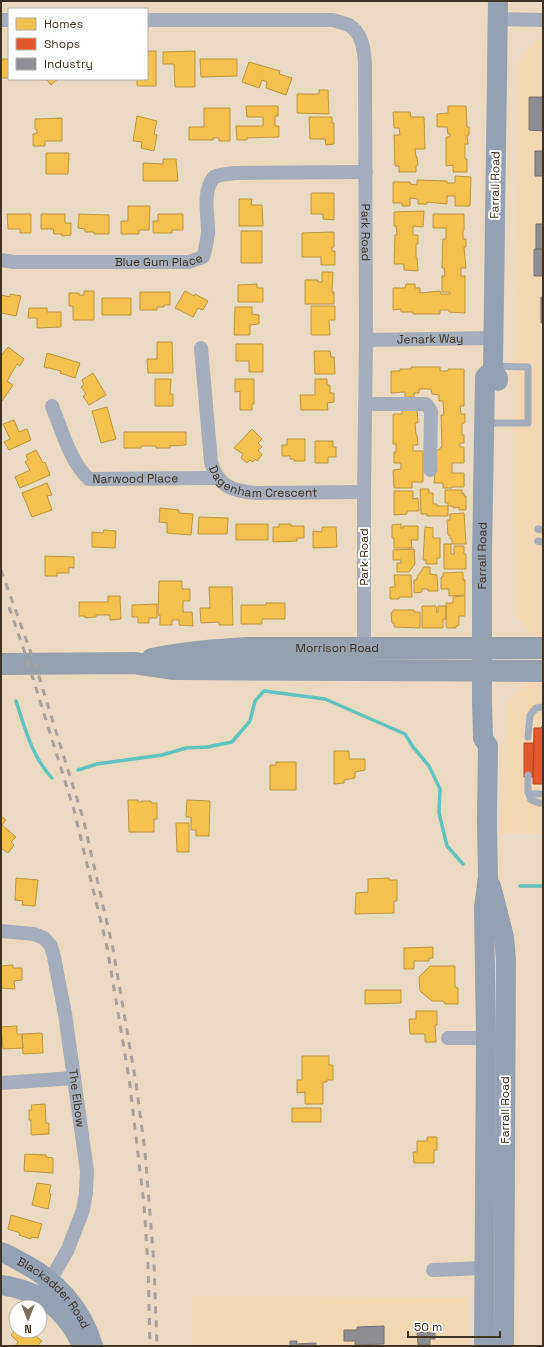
<svg xmlns="http://www.w3.org/2000/svg" width="544" height="1347" font-family="'Space Grotesk',sans-serif">
  <style>
    .built { fill: #f2d7b2 }
    .homes { fill: #f2c14e; stroke: #bc9641 }
    .shops { fill: #e4572e; stroke: #b24c2b }
    .industry { fill: #8d8d92; stroke: #767271 }
    .lines { fill: none; stroke-linecap: round; stroke-linejoin: round }
    .stream { stroke: #62c4be; stroke-width: 3.5 }
    .lane { stroke: #a4adb9; stroke-width: 7 }
    .street { stroke: #a4adb9; stroke-width: 14 }
    .secondary { stroke: #95a1b1; stroke-width: 20 }
    .primary { stroke: #96a1ad; stroke-width: 22 }
    .rail { stroke: #a6a39f; stroke-width: 3; stroke-dasharray: 7 7; stroke-linecap: butt }
    .labels { text-anchor: middle; stroke-width: 4; stroke-linejoin: round; paint-order: stroke }
    .street-label { font-size: 12px; fill: #3f3323; stroke: #fff }
  </style>
  <rect width="100%" height="100%" fill="#ebdac3"/>
  <path class="built" d="M537,39H543V635L531,634L515,616L513,433L518,60Z
    M529,681H543V833H502L506,703Z
    M191,1296L467,1297V1346H191Z"/>
  <path class="homes" d="M147,51H156V86H137V79H147Z
    M195,51V87H175L174,64H163V52Z
    M2,59H9V78H1V61H2Z
    M200,59H237V76L201,77Z
    M249,62L280,71L279,74L292,78L286,95L266,88L267,82L262,80L259,88L242,82Z
    M30,79H58L51,85L47,80Z
    M319,90H328L329,114L297,113V94H319Z
    M246,106H278V116H275V126H279V137L247,138V140H237L236,126H263V117H247Z
    M448,106H466L467,127H469V135H467L468,144H465V159H467V172H453V165L446,166V137H450V134H448L447,127H437V114L448,113Z
    M204,108H230V141H219V138H213V140H189V127H204Z
    M393,112H410L411,117H424L425,149H415L416,157H417L418,165L416,166V172H399V166H395L394,135H400L399,128H394Z
    M137,116L157,121L154,134L157,135L154,151L141,148L142,142L133,141Z
    M309,117H332V123H334V144L326,145L325,139H310Z
    M62,118V141H45V146H33V134L37,133V130L35,129V119Z
    M46,153H69L68,174H46Z
    M163,159H176L178,181H143V163L163,164Z
    M455,176L471,177L470,206H455V196H447V204L427,202V204H418V199L410,198V206H402V203H393V182H410V184L417,185V180L447,181V183H455Z
    M311,193H334V220L323,219V214H311Z
    M239,199H252L251,205H262L263,226H239Z
    M128,206H150L149,230H139V234H121V221H128Z
    M424,211L423,227L413,226V235H418V244H416V257H417L418,271L404,270V264H394L395,235H397L396,226H394V212Z
    M7,214H31V233H20V229H8Z
    M41,214H65V223H71V235L62,236V234H54L53,229H41Z
    M79,214L109,215V234H94V232H85V229L78,228Z
    M158,214H183V230H172V233H153V221H158Z
    M433,214H464V230H463V239H466V247H464L466,268H461V276H465V313L449,312V310H440V314H413V312H401V309L393,310V288H405L406,284H415V288H420V293L440,291L441,294H450V292H442V276H445L444,268H442L443,239H446V228H433Z
    M241,231H262V263H241Z
    M334,232V247H332V251H335V265H321V257H302V233Z
    M322,272H333L332,292H334V304H305V280H318V282H322Z
    M257,284V288H263V302H238V285Z
    M84,291H94V320H73V306H69V293H79V295H84Z
    M185,291L194,296L195,294L208,301L203,310L198,308L193,317L175,308Z
    M140,292H170V305H164V307H157V310H140Z
    M10,294L21,296L16,316L1,313V295L10,297Z
    M102,298H131V315H102Z
    M311,306H335V320H329L330,335H311Z
    M235,307H252V314L259,315V324L250,325V335H234Z
    M29,308H47V312H61V327L37,328V318H28Z
    M157,342H172L173,373H148L147,359H157Z
    M236,344H263V372H249V361H236Z
    M8,347L24,359L20,366L17,364L7,381L13,385L2,401L1,356Z
    M314,351H330L331,357H334L335,374H315Z
    M47,353L80,363L75,378L60,373L61,371L44,367Z
    M411,367H440V371H448V369H464V406H460L461,414H465V423H462V435H464V443H460V447H464V463H452V473H464V487H452V488H443V483H434L435,471H437L435,452L442,447L441,415H444L443,401H439V395L432,394L431,389H419V393H414V397H405V392L391,393V371H400V369H411Z
    M93,373L106,395L89,405L83,396L86,394L81,387L84,385L82,380Z
    M155,379H171L170,394H173V406H155Z
    M235,379H254V404H252V410H240V391L235,392Z
    M315,379H327V385H330V393H334V402L327,403L328,410H301L300,395H315Z
    M107,407L116,439L101,443L92,411Z
    M402,408L417,409L418,423H415L416,435H417L418,445H413V451H423V482H412V488H394L393,470L401,469V463H394V452H396V444H393V414H402Z
    M14,420L19,432L27,429L31,440L9,450L4,442L10,439L3,424Z
    M252,429L262,439L258,443L262,447L258,450L262,455L257,461L255,459L253,462L250,460L247,463L241,458L243,454L234,448Z
    M124,432H186V445L170,446V448H156V446H141V448H124Z
    M287,439H305V461H294V459H290V456H282V445H287Z
    M315,441H333V447H336V457H328V463H315Z
    M36,450L43,463L45,462L50,475L20,488L15,477L30,470L25,462L28,460L26,455Z
    M47,483L52,495L47,496L52,510L32,517L22,493Z
    M420,489H429V493H433V504H437V506H448V516H427V514H421Z
    M445,490H462V494L464,493V496H466V510H459V507L453,508V506H448V503H445Z
    M394,491H413V499L418,498L419,511H407V514L394,515Z
    M160,508L179,510V513L193,514L191,535L167,533V523L159,522Z
    M464,513L466,544H452V539H450V535H448L447,520H450V514Z
    M199,517L228,518L227,534H198Z
    M236,524H268V540H236Z
    M279,524H291V526H304V538H297V541L273,542V527H279Z
    M401,524V528H403V526H418V540H411L412,548H394V538H392V525Z
    M322,527H336L337,547L313,548V531L322,532Z
    M425,527L433,528V538H440V558H437V564H426V560H423Z
    M104,530L116,531L115,548L92,547V532L103,533Z
    M444,544H451V554H454V546H464V554H466V569H444Z
    M414,549L415,564L409,572H397V563H401V560H393V550Z
    M45,556L74,557V568L69,567V573H57V576H45Z
    M424,567H430V574L437,575L438,591H428V589H422V592L414,593V580H417V577Z
    M463,572V580H465V595L449,596V589H441V577H443V573Z
    M394,575H411L412,597H399V599H390V587H395Z
    M159,581H182V589H190V601H183V612H192L193,626L179,625V620H172V625H160V615H158Z
    M209,587H232L233,625H219V622L201,623L200,608H210Z
    M108,596H120L121,619L110,620V615H96V617L85,618V616H79V602H108Z
    M465,596V616H459V625L456,626V628H447L446,626V603H453V597Z
    M266,603H285V619H262V624H241V605H266Z
    M157,604V618H149V623H138V617H132V605Z
    M422,606H436L437,613L438,612V606H446V619H443V628H422Z
    M393,610H414V612H420V628L394,627V623H392L391,613L393,612Z
    M334,751H349V759H365V770L355,772V778L344,780V783L334,784Z
    M276,762H296V790H270V765H276Z
    M128,800H138V802H141V801H151V803H157V819H154V832H129Z
    M187,800L210,801L209,836H196V830H191V817H186Z
    M1,816L6,820L2,825L16,837L11,842L14,845L8,853L1,848Z
    M176,823H189V852H177Z
    M16,878L38,880L35,906L22,905L23,901L15,900Z
    M389,878V880H397V901H394V913L355,914L356,893L368,892V879Z
    M433,947V958H429V961H414V969H404V948Z
    M13,965V968H22V980L14,981L15,989L1,988V966Z
    M430,966H455V987L458,988V1004H445L443,1001H432L420,991L419,977Z
    M365,990H401V1003L365,1004Z
    M416,1011H437V1025H435L436,1042H425V1034H410L409,1019H416Z
    M17,1026V1034H22L23,1048L3,1049L1,1027Z
    M42,1033L43,1053L23,1054L22,1034Z
    M302,1056H329V1065H333V1080H327V1082H323V1104H305V1092L297,1093V1080H302Z
    M45,1104L46,1123H49V1134L31,1135V1120H29V1110H32L31,1105Z
    M292,1108H321V1122H292Z
    M427,1137H437V1150H434V1163H414L413,1152H417V1141H427Z
    M25,1154L46,1155V1157L53,1158V1173L24,1171Z
    M37,1183L51,1185L49,1193L51,1194L48,1209L32,1205Z
    M11,1215L42,1224L38,1238L31,1237V1239L19,1235L20,1233L8,1229Z
    M16,1329V1331L31,1332L42,1341L37,1346H15L18,1342L11,1335Z"/>
  <path class="shops" d="M541,727H543V784H533L534,728H541Z
    M524,743H534L533,777H524Z"/>
  <path class="industry" d="M529,97H543V131L529,130Z
    M535,151H543V176H535Z
    M536,224H543V249H536Z
    M534,249H543V276H534Z
    M541,297H543V323H541Z
    M384,1326V1344L355,1345V1341H344V1330H357V1327Z
    M417,1332L435,1333V1339H430V1345H418Z
    M290,1341H297L296,1344L316,1343V1346H290Z"/>
  <g class="lines">
    <path class="stream" d="M16,701C25,728 32,757 52,778
      M78,770L97,764L162,755L186,748L207,747L232,742L250,721L255,701L264,691L325,699L405,734L413,747L429,766L440,789L439,813L447,846L463,864
      M520,886H543"/>
    <path class="lane" d="M486,423H528V367L494,366
      M538,529L543,530
      M538,541L543,542
      M528,737L530,715L536,708L543,707
      M528,775V792L531,800L539,803H543
      M529,794H543"/>
    <g class="street">
      <path d="M498,19L543,20"/>
      <path d="M1,20H9"/>
      <path id="s1" d="M147,20H333C338,22 344,23 349,25C362,33 364,49 365,63L366,340L364,492V648"/>
      <path id="s2" d="M1,260L14,262H189L203,257C206,249 207,240 208,232C208,215 202,191 214,177L220,175L235,173L366,172"/>
      <path id="s3" d="M366,340L493,338"/>
      <path id="s4" d="M201,348L211,462C218,487 233,491 256,493L364,492"/>
      <path d="M366,404H426L431,411L430,470"/>
      <path id="s5" d="M52,406C61,428 71,464 89,479L218,478"/>
      <path id="s6" d="M1,931L34,934L44,938L51,946L54,957L65,1014L87,1171L86,1192L83,1210L68,1249L50,1281L45,1287"/>
      <path d="M448,1038H486"/>
      <path d="M1,1083L74,1078"/>
      <path d="M433,1270L485,1268"/>
    </g>
    <g class="secondary">
      <path d="M498,1L493,369L498,378V381"/>
      <path d="M491,886L504,937L506,960L504,1346"/>
      <path id="s7" d="M1,1252C8,1254 14,1258 21,1262C55,1279 82,1308 93,1346"/>
      <path d="M1,1285C39,1291 62,1306 80,1341"/>
      <path id="s8" d="M484,1346L486,1038L484,907L488,877L487,821L488,746L483,738L482,701V554L485,377L493,369"/>
    </g>
    <g class="primary">
      <path id="s9" d="M152,659C184,652 216,650 248,648H543"/>
      <path d="M1,664L134,663L174,669L543,671"/>
    </g>
    <path class="rail" d="M1,570L35,664L83,818L113,949L136,1083L145,1152L154,1264L157,1346
      M9,607L25,653L74,810L107,947L129,1078L144,1204L148,1265L150,1346"/>
  </g>
  <g class="labels">
    <g class="street-label">
      <text transform="translate(495 185) rotate(-89)" y="4">Farrall Road</text>
      <text dy="4" stroke="none"><textPath href="#s1" startOffset="415">Park Road</textPath></text>
      <text dy="4" stroke="none"><textPath href="#s2" startOffset="158">Blue Gum Place</textPath></text>
      <text dy="4" stroke="none"><textPath href="#s3" startOffset="64">Jenark Way</textPath></text>
      <text dy="4" stroke="none"><textPath href="#s4" startOffset="177">Dagenham Crescent</textPath></text>
      <text dy="4" stroke="none"><textPath href="#s5" startOffset="129">Narwood Place</textPath></text>
      <text dy="4" stroke="none"><textPath href="#s8" startOffset="792">Farrall Road</textPath></text>
      <text transform="translate(364 557) rotate(-90)" y="4">Park Road</text>
      <text dy="4" stroke="none"><textPath href="#s9" startOffset="186">Morrison Road</textPath></text>
      <text dy="4" stroke="none"><textPath href="#s6" startOffset="209">The Elbow</textPath></text>
      <text transform="translate(505 1110) rotate(-90)" y="4">Farrall Road</text>
      <text dy="4" stroke="none"><textPath href="#s7" startOffset="68">Blackadder Road</textPath></text>
    </g>
  </g>
  <rect width="544" height="1347" fill="none" stroke="#3f3323" stroke-width="4"/>
  <rect x="8" y="8" width="140" height="72" fill="#ffffff" stroke="#b2ada7"/>
  <rect x="16" y="18" width="20" height="12" fill="#f2c14e" stroke="#b2ada7"/>
  <text x="44" y="28" font-size="12" fill="#3f3323">Homes</text>
  <rect x="16" y="38" width="20" height="12" fill="#e4572e" stroke="#b2ada7"/>
  <text x="44" y="48" font-size="12" fill="#3f3323">Shops</text>
  <rect x="16" y="58" width="20" height="12" fill="#8d8d92" stroke="#b2ada7"/>
  <text x="44" y="68" font-size="12" fill="#3f3323">Industry</text>
  <g transform="translate(28 1319) rotate(180)"><circle r="19" fill="#ffffff" stroke="#b2ada7"/>
  <path d="M0-3L7 15L0 10L-7 15Z" fill="#7b6d5b"/>
  <text y="-6" font-size="11" font-weight="bold" text-anchor="middle" fill="#3f3323">N</text>
  </g>
  <path d="M408 1331v6h92v-6" fill="none" stroke="#3f3323" stroke-width="2"/>
  <text x="414" y="1331" font-size="12" fill="#3f3323" stroke="#ffffff" stroke-width="3" paint-order="stroke">50 m</text>
</svg>
